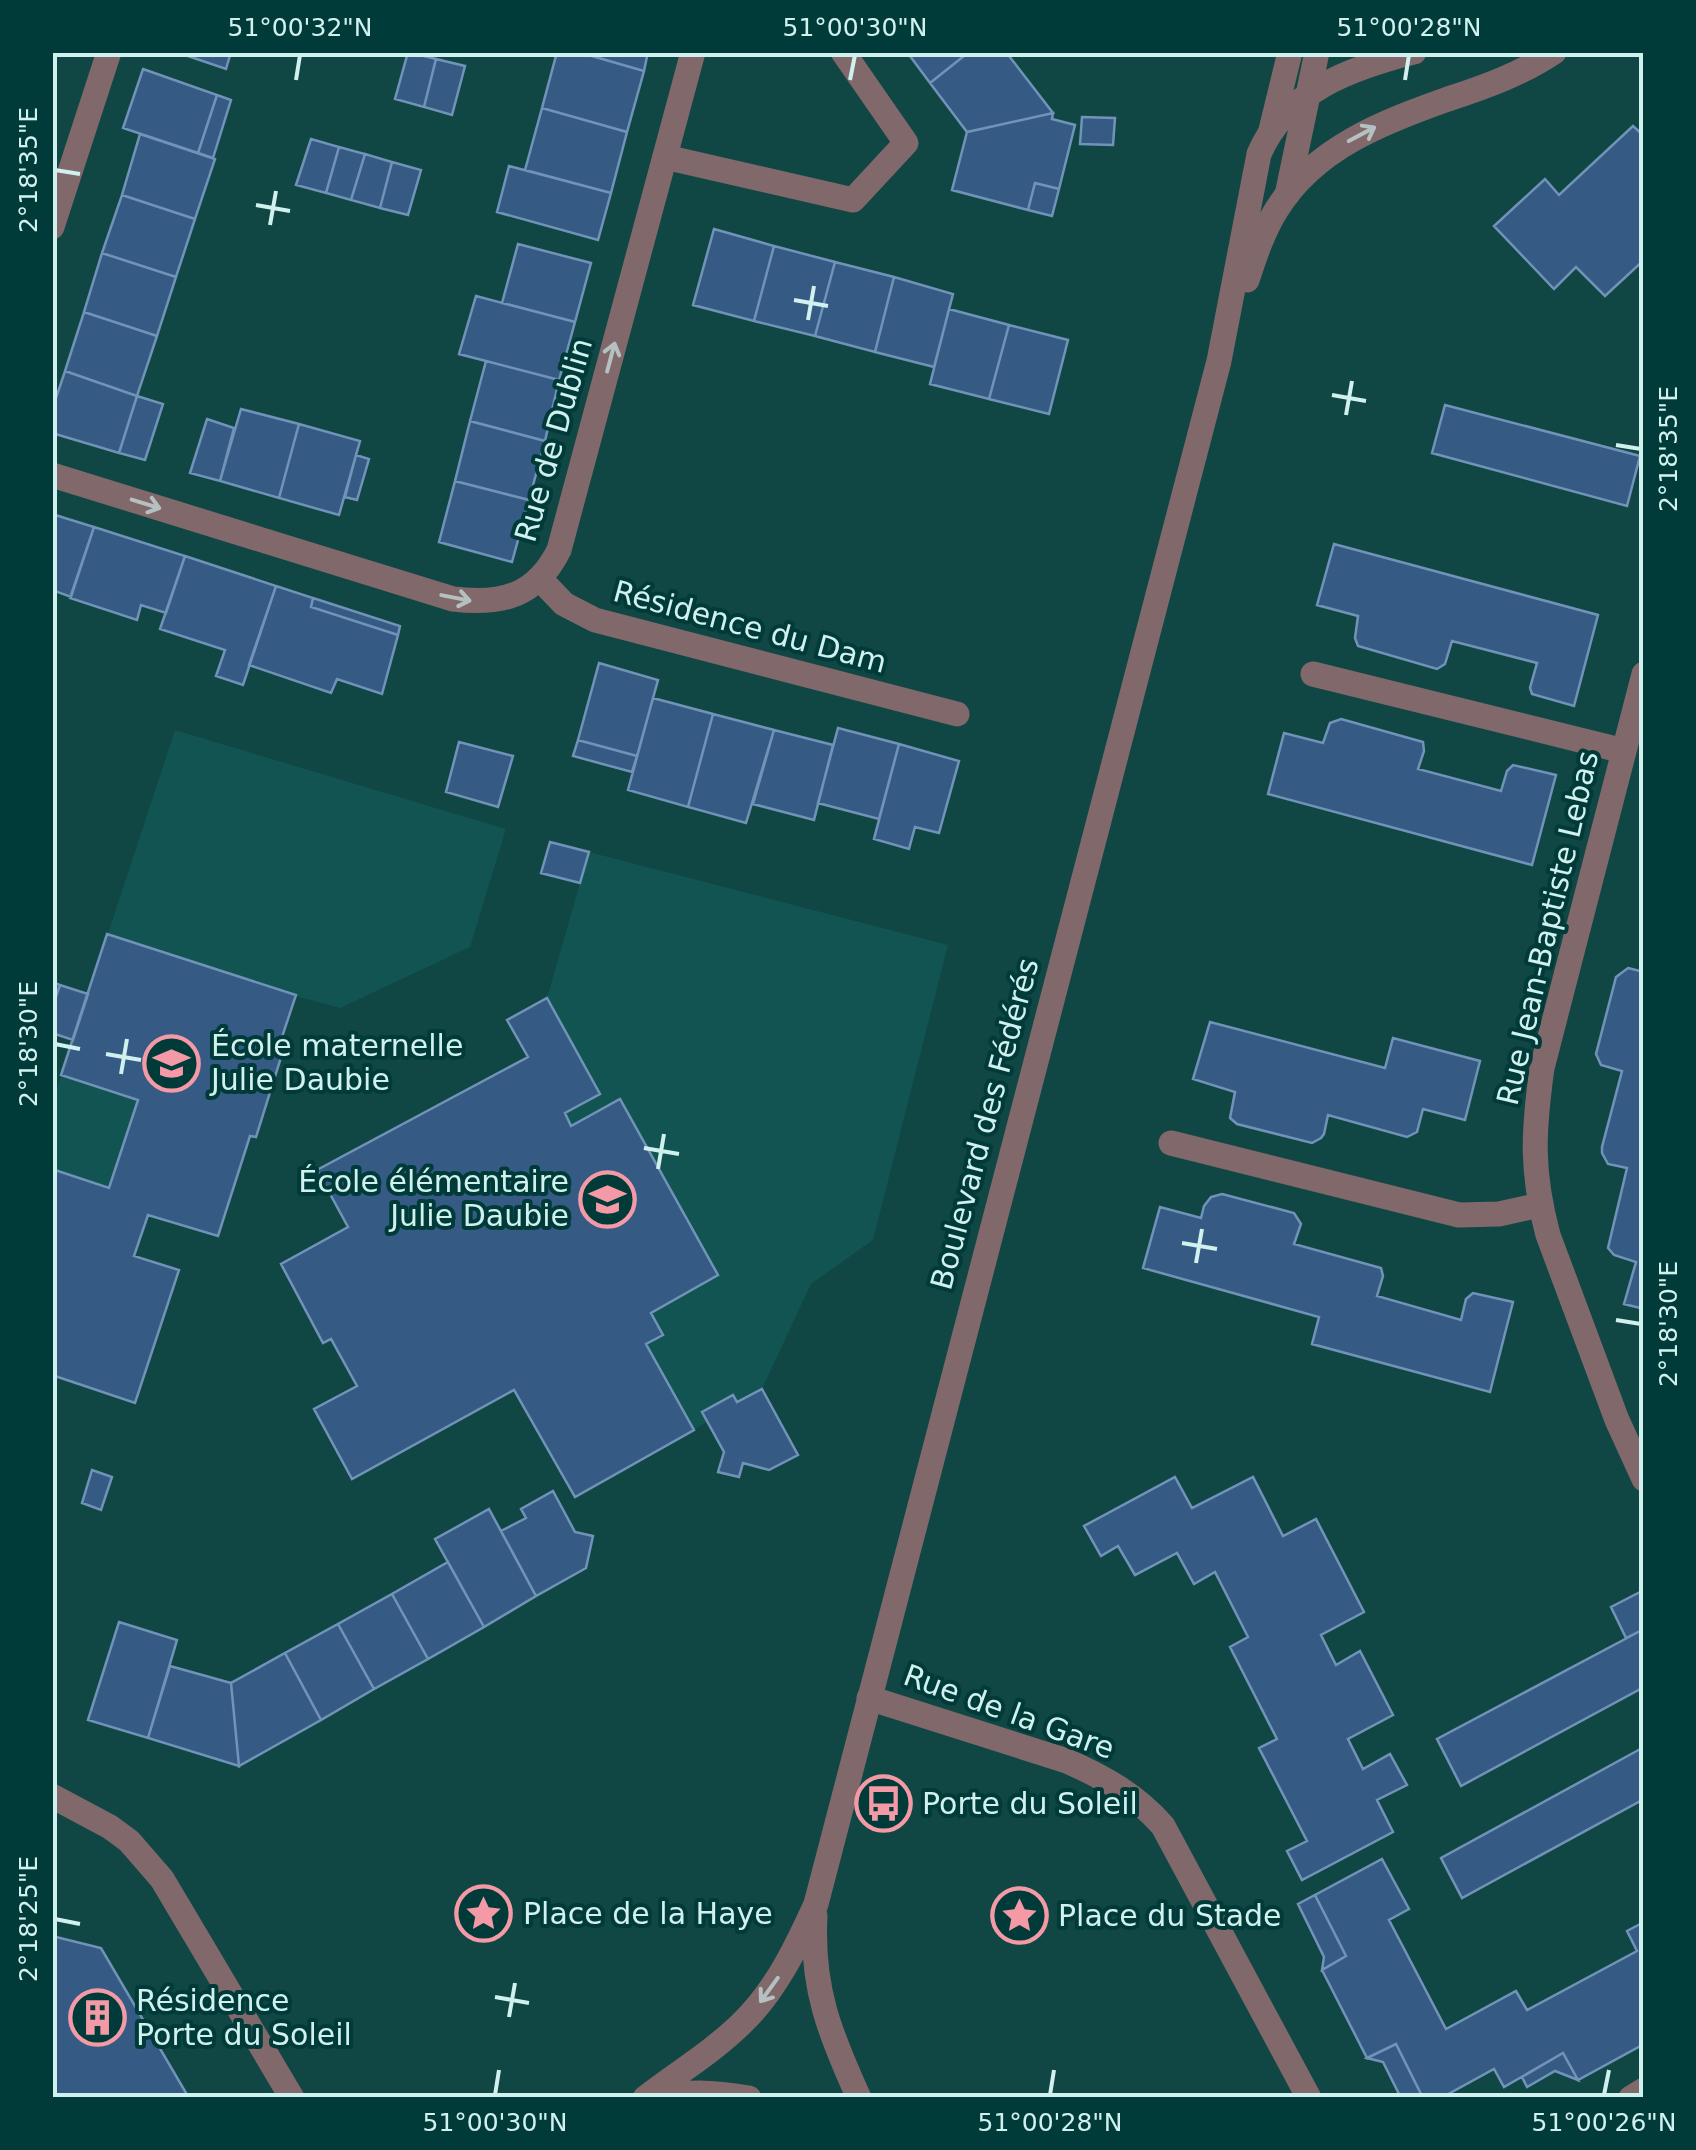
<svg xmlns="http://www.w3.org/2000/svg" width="1696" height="2150" font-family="'DejaVu Sans',sans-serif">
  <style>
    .built { fill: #115452 }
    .building { fill: #355b85; stroke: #7193b8; stroke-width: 2.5 }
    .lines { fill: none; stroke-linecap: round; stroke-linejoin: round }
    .service { stroke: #80686b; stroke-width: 25 }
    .minor { stroke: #80686b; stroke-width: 25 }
    .tertiary { stroke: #80686b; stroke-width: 25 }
    .oneway { stroke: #b5c1c1 }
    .ticks { fill: none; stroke: #d1f1ef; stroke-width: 4 }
    .labels { text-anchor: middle; stroke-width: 8; stroke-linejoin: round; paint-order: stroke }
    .street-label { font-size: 30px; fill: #d1f1ef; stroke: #013b39 }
    .poi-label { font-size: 30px; fill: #d1f1ef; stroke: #013b39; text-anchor: start }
    .neatline { fill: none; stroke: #d1f1ef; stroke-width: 4 }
    .ticks-label { font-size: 25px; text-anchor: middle; fill: #d1f1ef }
  </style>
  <rect width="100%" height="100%" fill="#104644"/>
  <path class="built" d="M175,730L506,829L470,947L340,1008L296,996L279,1049L283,1051L256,1137L250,1136L218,1236L148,1215L135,1256L179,1270L135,1403L53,1375V1101Z
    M589,852L948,945L873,1240L811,1284L762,1389L737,1402L732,1395L702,1412L707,1422L575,1497L514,1390L352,1479L314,1409L357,1385L331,1340L323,1343L281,1264L348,1227L317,1170L527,1057L507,1020L547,998Z"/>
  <path class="building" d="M176,52H231L226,69Z
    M408,52L436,59L424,107L395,99Z
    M557,52H578L644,71L627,132L542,108Z
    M578,52H648L644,71Z
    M907,52H969L930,83Z
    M969,52H1006L1053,113L967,132L930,83Z
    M436,59L465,66L452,115L424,107Z
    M143,69L217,95L198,153L123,128Z
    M217,95L231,100L213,158L198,153Z
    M542,108L627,132L611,193L525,170Z
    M1053,113L1052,119L1075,125L1059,189L1035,183L1028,210L952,190L967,132Z
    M1082,117L1115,118L1113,145L1080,144Z
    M1633,126L1644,136V260L1605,296L1576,267L1554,289L1494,226L1545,179L1559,195Z
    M140,134L215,159L195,219L122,195Z
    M311,139L339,147L326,193L296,185Z
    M339,147L365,154L351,200L326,193Z
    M365,154L392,162L380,208L351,200Z
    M392,162L421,170L408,215L380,208Z
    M509,166L611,193L598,240L497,212Z
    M1035,183L1059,189L1052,216L1028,210Z
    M122,195L195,219L176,277L102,253Z
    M714,229L774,246L754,321L693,305Z
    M518,244L591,263L575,322L502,303Z
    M774,246L835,262L815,336L754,321Z
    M102,253L176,277L157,336L84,312Z
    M835,262L894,277L875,352L815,336Z
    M894,277L953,294L934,367L875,352Z
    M476,296L575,322L559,380L459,354Z
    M949,309L1009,325L989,399L930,384Z
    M84,312L157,336L137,396L65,371Z
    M1009,325L1068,340L1049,414L989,399Z
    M486,361L559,380L545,441L470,421Z
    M65,371L137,396L119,453L52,433V410Z
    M137,396L163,404L145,460L119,453Z
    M1445,405L1640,456L1627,506L1432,453Z
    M241,409L299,424L279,498L220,481Z
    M207,419L234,428L220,481L190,473Z
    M470,421L545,441L529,500L455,481Z
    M299,424L360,441L339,515L279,498Z
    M356,455L369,459L357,500L345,497Z
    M455,481L529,500L512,562L439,542Z
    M52,514L94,527L71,597L52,590Z
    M94,527L185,556L166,613L141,605L137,620L70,598Z
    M1334,544L1598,615L1574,706L1532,694L1530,688L1537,663L1452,641L1445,664L1437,669L1358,646L1355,638L1358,616L1317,605Z
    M185,556L276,586L243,685L216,676L225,650L160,629Z
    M276,586L313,598L311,607L398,635L382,694L337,679L331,693L249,665Z
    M313,598L400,626L398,635L311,607Z
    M599,663L658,680L637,756L578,740Z
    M653,698L713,714L688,807L628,790Z
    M713,714L774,730L746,823L688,807Z
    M1341,719L1423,742L1424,751L1418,769L1501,791L1507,771L1513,765L1556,775L1532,865L1268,794L1284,733L1323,743L1330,723Z
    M838,728L899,744L879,819L818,803Z
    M774,730L833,745L814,820L753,804Z
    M578,740L637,756L632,772L573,756Z
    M459,742L513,756L498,807L446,792Z
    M899,744L959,761L939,833L915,827L909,849L874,839Z
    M550,842L589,852L580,883L541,873Z
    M107,934L296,995L278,1049L283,1051L256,1137L250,1136L218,1236L148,1215L134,1256L179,1270L135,1403L52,1375V1169L109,1188L138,1100L61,1075Z
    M1628,968L1644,972V1309L1624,1304L1636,1262L1614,1255L1608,1248L1627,1168L1608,1164L1602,1153V1147L1622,1071L1601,1065L1596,1054L1616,977Z
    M52,982L60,985L52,1008Z
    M60,985L88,994L73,1040L52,1033V1008Z
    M547,998L600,1094L565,1113L571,1126L620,1099L718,1275L651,1313L663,1335L646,1344L694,1430L575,1497L514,1390L352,1479L314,1409L357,1386L331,1339L323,1343L281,1264L348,1227L317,1170L528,1057L507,1020Z
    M1210,1022L1385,1068L1393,1038L1480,1061L1465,1120L1423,1109L1417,1132L1407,1137L1328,1115L1324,1134L1321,1138L1312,1143L1237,1124L1230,1118L1235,1092L1193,1079Z
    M1222,1194L1294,1213L1301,1224L1294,1244L1381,1268L1383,1276L1377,1296L1461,1320L1466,1299L1473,1293L1513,1302L1490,1392L1312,1344L1319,1317L1143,1268L1160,1207L1201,1218L1204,1206L1211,1197Z
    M762,1389L798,1455L769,1470L743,1463L739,1477L718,1472L724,1452L702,1412L733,1395L737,1402Z
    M92,1470L112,1477L101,1510L82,1503Z
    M1175,1477L1192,1508L1253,1477L1283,1536L1316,1519L1364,1612L1321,1635L1336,1665L1360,1651L1393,1715L1348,1739L1363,1769L1390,1754L1407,1785L1377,1800L1393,1832L1302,1880L1287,1851L1307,1841L1259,1748L1277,1739L1230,1647L1248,1637L1215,1572L1194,1584L1177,1553L1135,1575L1118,1546L1101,1556L1084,1526Z
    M553,1491L575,1532L593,1536L586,1568L536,1596L501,1531L526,1518L521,1509Z
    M489,1509L536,1596L484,1627L435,1539Z
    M448,1562L484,1627L428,1659L392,1594Z
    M1644,1590V1629L1626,1638L1611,1607Z
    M392,1594L428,1659L374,1689L338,1624Z
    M119,1622L177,1640L148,1738L88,1720Z
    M338,1624L374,1689L321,1720L285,1653Z
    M1644,1629V1687L1461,1786L1437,1739Z
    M285,1653L321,1720L239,1766L231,1683Z
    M170,1666L231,1683L239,1766L148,1738Z
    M1644,1747V1799L1462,1898L1441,1858Z
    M1382,1859L1409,1909L1389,1920L1446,2029L1516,1991L1527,2010L1637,1951L1627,1931L1644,1922V2044L1578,2080L1563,2053L1504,2087L1494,2069L1441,2098H1423L1396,2044L1367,2058L1322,1970L1346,1956L1315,1895Z
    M1315,1895L1346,1956L1322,1970L1324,1957L1298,1904Z
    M52,1936L101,1948L189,2098H58L52,2088Z
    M1396,2044L1423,2098H1401L1383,2062L1367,2058Z
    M1563,2053L1578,2080L1555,2071L1527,2087L1522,2077Z"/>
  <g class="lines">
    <path class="service" d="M1271,130L1290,52
      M665,157L853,200L906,143L843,52
      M1287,195L1317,52"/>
    <path class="minor" d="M52,227L109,52
      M52,475L453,599C502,605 536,596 559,550L693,52
      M540,579L564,604L595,620L957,714
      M1313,674L1624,751
      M1644,674L1542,1068C1533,1133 1531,1171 1548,1235L1617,1420L1644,1479
      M1171,1143L1459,1215L1499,1214L1540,1205
      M869,1698L1067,1761C1105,1778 1136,1795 1163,1826L1309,2098
      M52,1796L110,1827L129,1841L162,1879L292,2098
      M1631,2098L1644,2090"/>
    <path class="tertiary" d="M1247,280C1255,256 1263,231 1277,209C1315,148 1383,122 1448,99C1485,87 1521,74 1554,52
      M815,1916C811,1988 830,2034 859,2098
      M645,2098C677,2073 714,2051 743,2022C776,1990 797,1946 816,1904L1219,361L1259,154C1286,91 1351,68 1414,52
      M660,2098C690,2090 719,2093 749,2098"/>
  </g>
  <defs><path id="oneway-shaft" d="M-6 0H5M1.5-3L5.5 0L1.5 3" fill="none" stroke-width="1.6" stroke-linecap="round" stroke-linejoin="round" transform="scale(2.5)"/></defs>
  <g class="oneway">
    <use href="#oneway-shaft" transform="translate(1362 134) rotate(-28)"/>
    <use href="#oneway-shaft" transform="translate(611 357) rotate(-75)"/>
    <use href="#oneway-shaft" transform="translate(146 504) rotate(17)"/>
    <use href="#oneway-shaft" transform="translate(456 598) rotate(11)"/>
    <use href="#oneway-shaft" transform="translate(769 1990) rotate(126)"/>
  </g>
  <path class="ticks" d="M296,80L300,55M850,80L855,55M1405,80L1409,55M55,170L80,174M256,205L290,211M270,225L276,191M794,300L828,306M808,320L814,286M1332,395L1366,401M1346,415L1352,381M1616,445L1641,449M55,1044L80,1049M106,1054L141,1060M121,1074L127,1039M644,1148L679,1154M658,1169L664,1134M1182,1243L1217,1249M1196,1263L1202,1229M1616,1320L1641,1324M55,1919L80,1924M495,1997L529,2003M509,2017L515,1983M495,2095L499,2070M1050,2095L1054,2070M1604,2095L1609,2070"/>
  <defs>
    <symbol id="school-ring" viewBox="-11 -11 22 22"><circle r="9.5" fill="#013b39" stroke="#f49aa6" stroke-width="1.5"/><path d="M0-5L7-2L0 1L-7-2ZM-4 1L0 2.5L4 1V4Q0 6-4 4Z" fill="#f49aa6"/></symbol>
    <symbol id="bus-ring" viewBox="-11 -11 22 22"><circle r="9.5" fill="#013b39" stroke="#f49aa6" stroke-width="1.5"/><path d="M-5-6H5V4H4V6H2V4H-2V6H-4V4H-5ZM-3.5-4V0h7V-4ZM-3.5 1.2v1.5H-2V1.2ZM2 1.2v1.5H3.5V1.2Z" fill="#f49aa6"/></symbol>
    <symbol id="sight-ring" viewBox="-11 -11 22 22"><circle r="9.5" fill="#013b39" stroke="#f49aa6" stroke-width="1.5"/><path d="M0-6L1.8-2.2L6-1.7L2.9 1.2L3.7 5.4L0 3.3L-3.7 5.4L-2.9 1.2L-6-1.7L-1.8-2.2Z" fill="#f49aa6"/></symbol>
    <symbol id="building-ring" viewBox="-11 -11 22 22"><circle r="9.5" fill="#013b39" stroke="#f49aa6" stroke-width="1.5"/><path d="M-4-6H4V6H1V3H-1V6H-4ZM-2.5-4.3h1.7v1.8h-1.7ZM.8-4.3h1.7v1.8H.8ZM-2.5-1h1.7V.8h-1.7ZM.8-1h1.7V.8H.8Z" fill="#f49aa6"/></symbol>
  </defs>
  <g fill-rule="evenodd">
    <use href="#school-ring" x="140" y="1032" width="63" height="63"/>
    <use href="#school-ring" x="576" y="1168" width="63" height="63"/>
    <use href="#bus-ring" x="852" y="1772" width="63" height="63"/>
    <use href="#sight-ring" x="452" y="1882" width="63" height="63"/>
    <use href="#sight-ring" x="988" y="1884" width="63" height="63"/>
    <use href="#building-ring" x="66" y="1986" width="63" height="63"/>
  </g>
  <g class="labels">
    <g class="street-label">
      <text transform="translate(554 440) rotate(-74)" y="10">Rue de Dublin</text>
      <text transform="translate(750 627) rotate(15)" y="10">Résidence du Dam</text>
      <text transform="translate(1548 928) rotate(-77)" y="10">Rue Jean-Baptiste Lebas</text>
      <text transform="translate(985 1124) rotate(-75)" y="10">Boulevard des Fédérés</text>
      <text transform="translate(1009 1712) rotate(20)" y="10">Rue de la Gare</text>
    </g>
    <g class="poi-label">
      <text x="211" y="1056">École maternelle<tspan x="211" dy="34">Julie Daubie</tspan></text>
      <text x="569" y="1192" text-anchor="end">École élémentaire<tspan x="569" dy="34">Julie Daubie</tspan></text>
      <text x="922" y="1814">Porte du Soleil</text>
      <text x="523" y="1924">Place de la Haye</text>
      <text x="1058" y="1926">Place du Stade</text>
      <text x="136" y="2011">Résidence<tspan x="136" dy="34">Porte du Soleil</tspan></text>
    </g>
  </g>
  <rect width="1696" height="2150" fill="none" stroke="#013b39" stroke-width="110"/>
  <rect x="55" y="55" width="1586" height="2040" class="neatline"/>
  <g class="ticks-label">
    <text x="300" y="36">51°00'32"N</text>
    <text x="855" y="36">51°00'30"N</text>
    <text x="1409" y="36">51°00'28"N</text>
    <text transform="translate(28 170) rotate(-90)" y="9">2°18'35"E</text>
    <text transform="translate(1668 449) rotate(-90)" y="9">2°18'35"E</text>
    <text transform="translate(28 1044) rotate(-90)" y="9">2°18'30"E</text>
    <text transform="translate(1668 1324) rotate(-90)" y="9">2°18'30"E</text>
    <text transform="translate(28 1919) rotate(-90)" y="9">2°18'25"E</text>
    <text x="495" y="2131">51°00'30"N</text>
    <text x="1050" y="2131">51°00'28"N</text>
    <text x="1604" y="2131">51°00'26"N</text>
  </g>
</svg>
